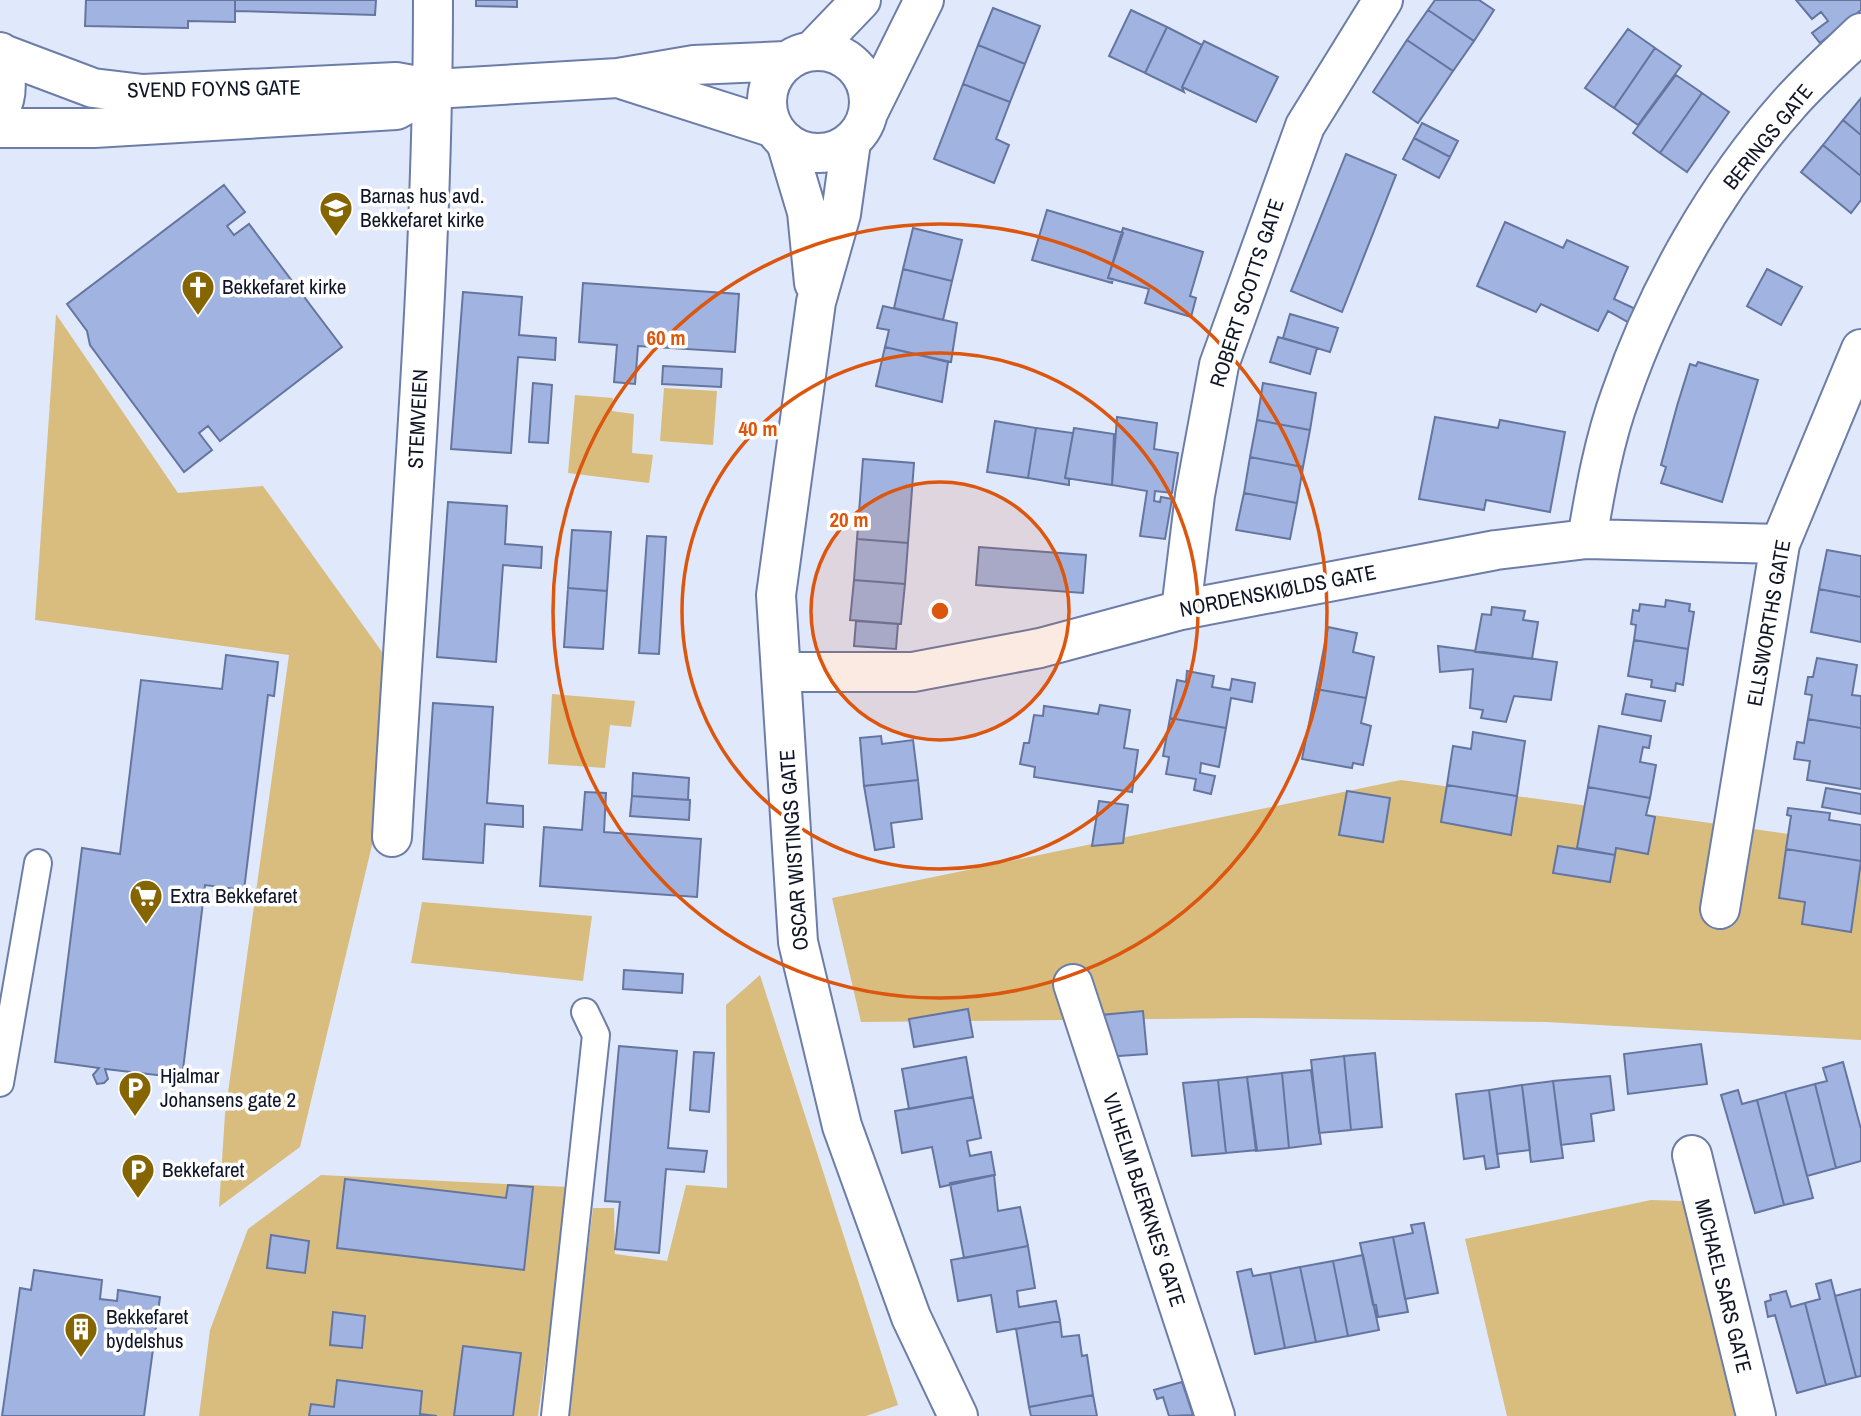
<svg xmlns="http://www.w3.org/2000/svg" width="1861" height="1416" font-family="'Archivo Narrow',sans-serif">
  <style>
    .green { fill: #d8bd7f }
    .building { fill: #a1b4e1; stroke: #64759f; stroke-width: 2 }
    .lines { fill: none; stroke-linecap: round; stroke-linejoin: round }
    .lane-casing { stroke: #6c7da7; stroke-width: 30 }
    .street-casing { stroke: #6c7da7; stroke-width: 42 }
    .secondary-casing { stroke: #6c7da7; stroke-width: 42 }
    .primary-casing { stroke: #6c7da7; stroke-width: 42 }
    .lane { stroke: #fff; stroke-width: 26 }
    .street { stroke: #fff; stroke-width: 38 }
    .secondary { stroke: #fff; stroke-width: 38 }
    .primary { stroke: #fff; stroke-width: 38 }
    .ring { fill: none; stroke: #dd560d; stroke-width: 3.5 }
    .labels { text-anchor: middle; stroke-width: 7; stroke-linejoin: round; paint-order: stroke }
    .street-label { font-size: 21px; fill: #101627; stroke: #fff }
    .poi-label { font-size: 21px; fill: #101627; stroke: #fff; text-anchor: start }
    .centre { fill: #dd560d; stroke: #fff; stroke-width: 3.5 }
    .ring-label { font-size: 21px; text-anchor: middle; font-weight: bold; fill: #dd560d; stroke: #fff; stroke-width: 7; stroke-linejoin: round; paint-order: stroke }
  </style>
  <rect width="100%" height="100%" fill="#e0e8fc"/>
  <path class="green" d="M56,314L178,493L263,486L385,656L378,820L300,1147L219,1207L225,1114L289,655L35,620Z
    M664,388L717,391L713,445L660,441Z
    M575,395L613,398L612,411L634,414L632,453L653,455L649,483L568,473Z
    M552,694L635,701L631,727L610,725L605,768L548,764Z
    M1401,780L1861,844V1040L1546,1022L1250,1018L861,1022L832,898Z
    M422,902L592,916L583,981L411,963Z
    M760,975L898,1405L866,1416H568L593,1208H614L615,1254L667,1261L686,1185L727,1188L726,1005Z
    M321,1175L569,1187L538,1416H199L210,1330L248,1229Z
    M1651,1200L1683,1201L1735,1416H1507L1465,1239Z"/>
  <path class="building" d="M86,0H235V22L188,21V28L85,26Z
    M235,0H376L375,15L235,11Z
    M476,0H517V7L476,6Z
    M1435,0H1479L1494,10L1474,41L1428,10Z
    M1796,0H1861V10L1820,43L1812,33L1828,21L1821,12L1812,19Z
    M993,8L1040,26L1025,64L978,45Z
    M1131,10L1167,27L1145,73L1109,56Z
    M1428,10L1474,41L1453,71L1407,40Z
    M1167,27L1202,45L1182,87L1184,92L1145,73Z
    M1628,29L1655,48L1614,108L1585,88Z
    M1407,40L1453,71L1418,123L1373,92Z
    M1204,41L1278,77L1256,122L1182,87Z
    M978,45L1025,64L1010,102L963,84Z
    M1655,48L1681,66L1638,125L1614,108Z
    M1676,75L1702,93L1660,153L1633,133Z
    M963,84L1010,102L996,139L1009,145L994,183L934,159Z
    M1702,93L1729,112L1687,172L1660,153Z
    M1861,98V135L1843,120Z
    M1843,120L1861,135V176L1823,145Z
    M1422,123L1458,141L1450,157L1414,138Z
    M1414,138L1450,157L1439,178L1403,159Z
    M1823,145L1861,176V200L1851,213L1801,172Z
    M1346,154L1396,175L1342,312L1291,291Z
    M224,185L245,212L227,226L234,235L249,224L342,347L220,441L208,426L199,433L212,450L184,472L90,345L87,331L67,304Z
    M1047,210L1123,233L1108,278L1113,279L1112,283L1032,260Z
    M1505,222L1563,248L1567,240L1628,267L1614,299L1642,312L1635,326L1608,311L1598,331L1541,304L1536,312L1477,286Z
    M913,228L962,240L952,281L903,269Z
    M1123,228L1203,252L1190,296L1196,298L1191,317L1145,303L1149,289L1108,278Z
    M903,269L952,281L943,320L894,308Z
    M1767,269L1802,287L1781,325L1747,306Z
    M583,283L739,294L735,352L638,346L635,384L614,382L617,345L579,342Z
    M463,292L522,297L519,335L556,338L555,360L518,357L511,453L451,449Z
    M883,306L957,323L951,362L885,347L889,330L877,328Z
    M1290,314L1338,328L1330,352L1283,338Z
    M1278,337L1317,348L1310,374L1270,362Z
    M885,347L948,362L942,402L876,386Z
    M1698,362L1758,380L1722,502L1661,483L1666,467L1661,465L1677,406L1690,364L1696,366Z
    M663,366L722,369L721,387L662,384Z
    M533,383L552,385L548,443L529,442Z
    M1263,383L1316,393L1310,430L1257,420Z
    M1117,417L1157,423L1154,449L1178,453L1172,493L1155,491L1154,501L1160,502L1161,497L1172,499L1165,539L1140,536L1147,491L1112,485Z
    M1435,417L1498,428L1500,420L1565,432L1550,512L1486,500L1484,510L1419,499Z
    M1257,420L1310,430L1303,467L1250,457Z
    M995,421L1036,428L1028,478L987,472Z
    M1036,428L1073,433L1065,478L1069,479V485L1028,478Z
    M1074,428L1114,434L1112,485L1065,478Z
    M1250,457L1303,467L1297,503L1244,493Z
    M863,459L914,463L908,543L857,539Z
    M1244,493L1297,503L1290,539L1236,530Z
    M448,502L507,506L505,544L542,547L541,568L503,565L496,662L437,657Z
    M572,530L611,532L607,591L568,588Z
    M647,536L666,537L659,654L639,653Z
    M857,539L908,543L905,584L854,580Z
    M979,547L1086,555L1083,593L976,585Z
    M1827,550L1861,556V597L1819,589Z
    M854,580L905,584L901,624L850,620Z
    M568,588L607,591L603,649L564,647Z
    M1819,589L1861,597V642L1811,632Z
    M1666,600L1690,604L1689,611L1694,612L1688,649L1634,640L1636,625L1631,624L1633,610L1639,611L1640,604L1665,607Z
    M1492,607L1525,611L1523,620L1538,622L1532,659L1475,652L1482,614L1491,615Z
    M856,621L898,624L896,649L854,646Z
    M1328,627L1357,633L1353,652L1374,657L1366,698L1316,689Z
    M1634,640L1688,649L1683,685L1676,683L1675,691L1651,687L1652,680L1628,676Z
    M1438,646L1557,662L1551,700L1514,696L1506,722L1481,718L1483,710L1470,708L1473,669L1440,672Z
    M226,655L278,662L274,696L268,695L244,890L205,885L182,1078L105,1069L108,1079L104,1083L97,1084L93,1075L99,1068L55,1062L82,848L120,854L141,680L222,689Z
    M1817,658L1857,665L1852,695L1861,696V728L1808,719L1812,695L1805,694L1808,677H1813Z
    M1187,671L1214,676L1212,687L1230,690L1232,679L1255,683L1252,702L1231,698L1226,728L1170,718L1177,680L1186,682Z
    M1316,689L1366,698L1361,723L1371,726L1363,765L1353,763L1352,768L1302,759Z
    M1626,694L1665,701L1661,721L1622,714Z
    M433,703L493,707L487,803L523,806V827L485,824L483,863L423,859Z
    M1100,705L1130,710L1124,748L1138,750L1132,792L1034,777L1035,767L1020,764L1024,743H1029L1034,715L1043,716L1044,706L1098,714Z
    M1170,718L1226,728L1219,767L1201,763L1200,773L1215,776L1211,794L1194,790L1196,779L1166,774L1169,757L1163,756Z
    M1808,719L1861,728V789L1807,780L1810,761L1794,759L1797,742L1804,743Z
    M1599,726L1651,736L1649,748L1643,747L1640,762L1656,765L1650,798L1588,787Z
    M1473,732L1525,741L1517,796L1447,785L1453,746L1471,749Z
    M881,736L882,744L913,740L918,780L864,786L860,738Z
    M633,773L689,778L688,800L632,796Z
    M918,780L922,819L891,823L894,847L875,850L864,786Z
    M1447,785L1517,796L1511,835L1441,822Z
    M1588,787L1650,798L1646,815L1655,817L1648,854L1616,848L1615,855L1577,848Z
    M1826,788L1861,794V814L1822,807Z
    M1347,791L1390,798L1383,842L1339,835Z
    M585,792L606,793L604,832L701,839L697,897L540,886L544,827L582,830Z
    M632,796L690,800L689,820L630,816Z
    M1099,801L1128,805L1123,843L1092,846Z
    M1788,808L1830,813L1829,820L1861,825V861L1786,849L1791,816L1787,815Z
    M1558,846L1615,855L1610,882L1553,873Z
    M1786,849L1861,861L1851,932L1802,924L1805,902L1779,898Z
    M624,970L683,974L682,993L623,989Z
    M968,1009L973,1037L914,1047L909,1019Z
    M1143,1011L1147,1054L1105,1057L1101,1015Z
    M1701,1044L1707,1084L1628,1094L1624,1054Z
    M619,1046L677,1051L668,1148L707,1151L704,1172L666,1169L659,1253L615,1249L620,1202L605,1201Z
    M694,1052L714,1053L709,1112L690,1110Z
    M1375,1053L1382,1127L1351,1130L1344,1056Z
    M1344,1056L1351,1130L1319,1133L1311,1060Z
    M966,1057L973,1097L909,1109L902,1069Z
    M1843,1062L1861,1129V1161L1836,1168L1815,1084L1827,1081L1823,1068Z
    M1311,1070L1321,1144L1289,1148L1282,1073Z
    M1282,1073L1289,1148L1256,1151L1247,1077Z
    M1610,1076L1614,1110L1591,1114L1594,1141L1561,1145L1553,1081Z
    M1247,1077L1257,1150L1226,1153L1218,1080Z
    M1218,1080L1226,1153L1192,1156L1183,1083Z
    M1553,1081L1563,1158L1531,1162L1522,1085Z
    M1815,1084L1836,1168L1807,1176L1785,1092Z
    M1522,1085L1530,1150L1497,1154L1489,1090Z
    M1489,1090L1499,1167L1486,1169L1484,1156L1464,1159L1456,1094Z
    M1738,1090L1742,1104L1757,1100L1784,1205L1755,1213L1721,1095Z
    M1785,1092L1813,1198L1784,1205L1757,1100Z
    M973,1097L981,1138L967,1141L970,1156L991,1152L995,1175L940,1187L932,1147L902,1153L895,1111Z
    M994,1175L998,1211L1020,1207L1028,1246L964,1258L950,1183Z
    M345,1179L506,1198L508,1185L533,1187L524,1270L337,1248Z
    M1424,1223L1438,1293L1405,1299L1393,1237L1413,1233L1411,1225Z
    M271,1235L309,1241L305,1273L267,1268Z
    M1393,1237L1408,1312L1378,1317L1376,1305H1373L1360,1243Z
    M1028,1246L1035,1288L1017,1291L1019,1307L1056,1301L1060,1321L997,1332L991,1295L958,1301L951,1260Z
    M1363,1255L1379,1330L1348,1336L1333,1261Z
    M1333,1261L1348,1336L1316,1342L1300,1267Z
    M1300,1267L1316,1342L1285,1348L1270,1273Z
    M1251,1269L1253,1276L1270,1273L1285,1348L1255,1354L1237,1272Z
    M34,1270L102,1280L100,1299L117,1301L118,1290L160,1297L144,1416H2L20,1288L31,1290Z
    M1831,1280L1856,1377L1826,1385L1805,1303L1820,1299L1816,1284Z
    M1861,1289V1376L1856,1377L1835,1296Z
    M1786,1291L1791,1307L1805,1303L1826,1385L1797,1393L1775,1315L1768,1317L1765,1302L1771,1300L1770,1295Z
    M333,1312L365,1316L362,1348L330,1345Z
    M1060,1321L1062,1337L1079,1335L1082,1356L1087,1355L1093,1395L1029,1407L1016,1329Z
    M463,1346L521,1353L513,1416H454Z
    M337,1380L422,1391L420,1414L437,1416H309L311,1404L334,1407Z
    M1182,1382L1193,1415L1169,1416L1163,1397L1157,1399L1154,1390Z
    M1093,1395L1097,1416H1031L1029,1407Z"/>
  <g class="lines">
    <defs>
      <path id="lane" d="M0,1083L38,863
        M555,1416L596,1035L585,1012"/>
      <path id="street" d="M786,142L807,212L814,283
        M851,142L841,214L816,302L776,595L798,942L842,1126L911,1317L958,1416
        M1587,539C1595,491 1604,440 1621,394C1657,290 1716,186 1789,104C1811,79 1837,56 1861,33
        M1181,610L1195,495L1219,365L1305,126L1383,0
        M781,672H913L1040,648L1181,610L1496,550L1587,539L1780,544
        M392,837C407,558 433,280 433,0
        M1720,909L1780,544L1861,349
        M1073,984L1215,1416
        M1692,1155L1756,1416"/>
      <path id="secondary" d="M813,50L861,0
        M767 102a51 51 0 1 1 102 0a51 51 0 1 1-102 0Z
        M0,53L93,88L143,94L396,82L434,89L618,78L694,65L786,61
        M624,80L774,128
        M869,111L924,0
        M0,128H94L396,110L434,89"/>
      <path id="primary" d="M0,52C5,71 10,92 0,110"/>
    </defs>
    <use href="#lane" class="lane-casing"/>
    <use href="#street" class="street-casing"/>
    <use href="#secondary" class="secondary-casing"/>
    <use href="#primary" class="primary-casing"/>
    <use href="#lane" class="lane"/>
    <use href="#street" class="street"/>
    <use href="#secondary" class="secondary"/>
    <use href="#primary" class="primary"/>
  </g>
  <circle cx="940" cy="611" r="129" fill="#dd560d" fill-opacity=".12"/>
  <g class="ring">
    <circle cx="940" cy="611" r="129"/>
    <circle cx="940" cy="611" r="258"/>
    <circle cx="940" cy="611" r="387"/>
  </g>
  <defs>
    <symbol id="school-pin" viewBox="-11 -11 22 30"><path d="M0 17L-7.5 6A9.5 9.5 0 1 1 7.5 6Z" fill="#856500" stroke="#fff"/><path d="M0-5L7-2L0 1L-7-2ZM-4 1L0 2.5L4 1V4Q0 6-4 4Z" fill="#fff"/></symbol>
    <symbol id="church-pin" viewBox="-11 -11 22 30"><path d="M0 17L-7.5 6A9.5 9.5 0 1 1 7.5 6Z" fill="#856500" stroke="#fff"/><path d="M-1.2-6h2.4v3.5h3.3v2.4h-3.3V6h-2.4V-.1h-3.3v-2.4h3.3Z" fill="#fff"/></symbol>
    <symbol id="supermarket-pin" viewBox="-11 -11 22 30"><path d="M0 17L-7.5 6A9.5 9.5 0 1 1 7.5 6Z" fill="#856500" stroke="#fff"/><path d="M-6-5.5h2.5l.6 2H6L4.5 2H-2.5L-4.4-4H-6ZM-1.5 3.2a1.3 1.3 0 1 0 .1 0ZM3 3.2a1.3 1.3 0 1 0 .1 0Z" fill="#fff"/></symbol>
    <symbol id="parking-pin" viewBox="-11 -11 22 30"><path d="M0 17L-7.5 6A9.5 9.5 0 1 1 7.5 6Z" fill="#856500" stroke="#fff"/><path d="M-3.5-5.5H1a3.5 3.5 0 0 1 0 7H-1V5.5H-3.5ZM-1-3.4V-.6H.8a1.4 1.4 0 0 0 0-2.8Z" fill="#fff"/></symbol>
    <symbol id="building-pin" viewBox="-11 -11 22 30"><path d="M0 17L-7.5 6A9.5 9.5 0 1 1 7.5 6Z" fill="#856500" stroke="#fff"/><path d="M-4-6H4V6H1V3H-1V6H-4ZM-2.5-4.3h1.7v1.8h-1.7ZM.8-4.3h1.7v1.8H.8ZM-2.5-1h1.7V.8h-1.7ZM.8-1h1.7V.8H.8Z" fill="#fff"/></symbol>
  </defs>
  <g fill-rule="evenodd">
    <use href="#school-pin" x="317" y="189" width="38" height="52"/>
    <use href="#church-pin" x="179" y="268" width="38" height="52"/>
    <use href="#supermarket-pin" x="127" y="877" width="38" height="52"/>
    <use href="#parking-pin" x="116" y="1069" width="38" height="52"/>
    <use href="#parking-pin" x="119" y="1151" width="38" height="52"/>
    <use href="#building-pin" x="62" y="1310" width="38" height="52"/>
  </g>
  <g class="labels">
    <g class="street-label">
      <text transform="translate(214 89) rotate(-1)" y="7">SVEND FOYNS GATE</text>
      <text transform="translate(1768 137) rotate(-51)" y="7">BERINGS GATE</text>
      <text transform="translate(1247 293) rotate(-72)" y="7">ROBERT SCOTTS GATE</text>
      <text transform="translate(418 419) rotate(-87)" y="7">STEMVEIEN</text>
      <text transform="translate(1278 591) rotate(-11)" y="7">NORDENSKIØLDS GATE</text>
      <text transform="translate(1769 623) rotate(-80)" y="7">ELLSWORTHS GATE</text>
      <text transform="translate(794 850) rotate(-94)" y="7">OSCAR WISTINGS GATE</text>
      <text transform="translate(1144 1200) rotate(72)" y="7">VILHELM BJERKNES' GATE</text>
      <text transform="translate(1723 1286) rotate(76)" y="7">MICHAEL SARS GATE</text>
    </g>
    <g class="poi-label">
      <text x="360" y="203">Barnas hus avd.<tspan x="360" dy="24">Bekkefaret kirke</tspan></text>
      <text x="222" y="294">Bekkefaret kirke</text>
      <text x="170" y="903">Extra Bekkefaret</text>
      <text x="160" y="1083">Hjalmar<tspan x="160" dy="24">Johansens gate 2</tspan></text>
      <text x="162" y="1177">Bekkefaret</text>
      <text x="106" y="1324">Bekkefaret<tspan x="106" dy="24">bydelshus</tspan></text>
    </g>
  </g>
  <circle cx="940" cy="611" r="10" class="centre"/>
  <g class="ring-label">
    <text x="666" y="345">60 m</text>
    <text x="758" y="436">40 m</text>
    <text x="849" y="527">20 m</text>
  </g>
</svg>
